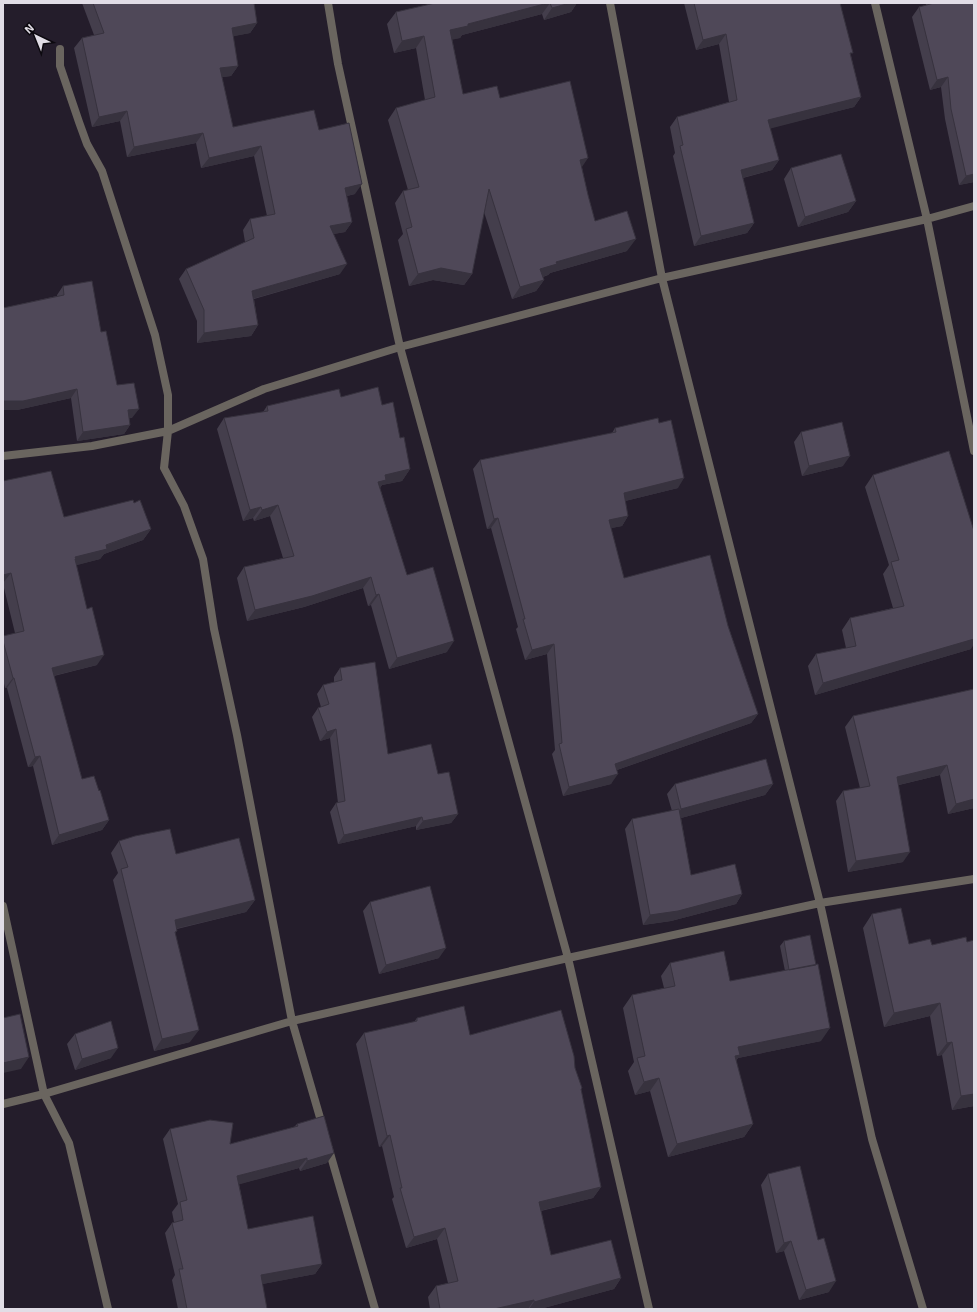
<svg xmlns="http://www.w3.org/2000/svg" width="977" height="1312" font-family="'Exo 2',sans-serif">
  <style>
    .lines { fill: none; stroke-linecap: round; stroke-linejoin: round }
    .minor { stroke: #6a655f; stroke-width: 8 }
    .wall { fill: #443e4c }
    .shaded-wall { fill: #37323e }
    .building { fill: #4f4858; stroke: #37323e }
  </style>
  <rect width="100%" height="100%" fill="#241d2b"/>
  <g class="lines">
    <path class="minor" d="M328,3L338,64L400,347L568,958L649,1309
      M610,3L662,278L820,903L872,1139L923,1309
      M875,3L927,219L974,451
      M60,49V66L79,122L87,144L102,171L155,335L168,395V431L164,468L184,506L203,559L214,629L237,735L292,1021L323,1128
      M3,456L92,446L168,431L264,389L400,347L662,278L927,219L974,206
      M3,906L44,1094L69,1143L108,1309
      M3,1104L44,1094L292,1021L568,958L820,903L974,879
      M328,1146L375,1309"/>
  </g>
  <path class="wall" d="M82,3H254L257,23L250,33L233,36L238,66L231,76L222,77L233,127L319,130L355,194L347,196L352,222L345,232L333,234L340,274L254,299L258,325L251,336L197,343V321L179,279L186,269L245,242L243,230L250,219L267,216L254,156L201,168L196,143L127,157L120,121L92,127L74,48L82,38L94,35Z
    M435,3H577L571,12L544,20L542,14L462,35L460,38L452,39L463,94L500,98L582,168L588,195L595,221L627,251L550,273L548,275L543,277L544,280L536,291L512,299L484,212L472,274L464,285L433,280L409,286L398,240L403,234L395,203L403,191L408,190L388,120L396,108L425,100L416,48L394,53L387,24L396,12Z
    M684,3H840L851,56L861,97L854,107L770,128L779,160L772,170L743,178L754,223L747,233L694,246L673,156L675,153L670,127L677,117L729,102L719,44L696,50Z
    M926,3H974V182L959,185L945,119L941,87L930,90L912,17L919,7L926,5Z
    M791,168L856,201L848,212L798,227L784,179Z
    M63,286L101,332L117,385L132,418H129L130,425L124,434L77,441L71,398L17,410H3V308L57,296V295Z
    M341,397L382,405L400,438L410,469L402,481L382,485L380,488L407,575L447,652L389,669L371,605L368,606L363,588L304,607L247,621L237,578L244,567L283,558L270,516L254,521L253,518L243,521L217,429L224,418L263,412L267,406Z
    M615,428L678,488L625,501L628,516L622,526L611,528L624,578L728,626L758,714L751,723L617,770L611,784L563,796L552,754L555,750L547,654L525,660L516,629L518,627L491,528L487,529L473,469L480,460L612,433Z
    M801,432L843,466L802,476L794,442Z
    M873,475L971,649L815,695L808,666L816,654L846,648L842,630L850,618L893,608L883,574L889,565L865,487Z
    M3,481L64,517L134,503L151,529L143,540L104,554L100,559L76,565L97,665L54,676L82,779L99,791L109,820L102,830L52,845L33,766L28,767L7,688H5L3,679V641L15,633L3,584Z
    M340,668L388,754L438,774L458,814L451,823L416,830V826L338,844L330,812L336,803H338L330,738L320,741L312,717L318,708L321,707L317,694L323,685L334,682V677Z
    M974,689V808L948,814L940,775L899,785L903,862L848,872L836,801L843,791L860,788L845,727L853,716Z
    M675,784H773L765,795L681,818L691,875L742,894L736,904L671,921L643,925L625,829L632,819L672,811L667,794Z
    M119,841L176,854L255,900L246,912L177,929L175,934L190,1042L154,1051L113,880L118,873L111,853Z
    M370,902L439,958L379,974L363,911Z
    M872,914L909,944L932,945L974,1106L952,1110L942,1055L937,1056L930,1016L884,1027L863,928Z
    M784,941L821,1041L738,1058L736,1061L753,1124L744,1137L668,1157L650,1091L635,1095L628,1071L634,1062L623,1008L632,995L664,988L661,976L670,963L730,981L785,971L780,946Z
    M417,1018L575,1068L581,1090L601,1187L593,1198L541,1211L551,1255L621,1278L614,1289L540,1309H430L428,1297L436,1286L448,1283L437,1239L406,1248L392,1199L394,1197L382,1146L379,1147L356,1044L364,1033L414,1022Z
    M75,1034L111,1058L75,1070L67,1044Z
    M297,1124L327,1163L300,1171L299,1168L239,1184L248,1229L322,1264L315,1274L262,1284L267,1309H178L172,1280L175,1275L165,1233L172,1223L174,1222L172,1212L178,1204L163,1139L170,1129L230,1144L294,1127Z
    M768,1174L829,1292L799,1300L784,1251L776,1253L761,1185Z"/>
  <path class="shaded-wall" d="M548,3H550L542,14L462,35L460,38L442,42L450,30L468,24Z
    M570,3H577L571,12L544,20L552,8Z
    M257,23L250,33L225,38L232,28Z
    M726,34L719,44L696,50L703,40Z
    M424,36L416,48L394,53L402,41Z
    M238,66L231,76L213,78L220,68Z
    M948,77L941,87L930,90L937,80Z
    M861,97L854,107L761,131L768,120Z
    M127,111L120,121L92,127L99,117Z
    M203,133L196,143L127,157L134,147Z
    M261,146L254,156L201,168L209,158Z
    M588,158L580,170V160Z
    M779,160L772,170L734,180L741,170Z
    M974,174V182L959,185L966,176Z
    M362,184L355,194L338,198L345,188Z
    M856,201L848,212L798,227L805,217Z
    M352,222L345,232L323,236L330,226Z
    M754,223L747,233L694,246L701,236Z
    M636,239L627,251L550,273L548,275L532,280L540,269L556,262Z
    M347,264L340,274L245,301L252,291Z
    M441,268L472,274L464,285L433,280L409,286L418,274Z
    M544,280L536,291L512,299L520,287Z
    M258,325L251,336L197,343L204,333Z
    M77,389L71,398L17,410H3V401Z
    M139,409L132,418L122,419L128,410Z
    M130,425L124,434L77,441L83,432Z
    M850,456L843,466L802,476L809,466Z
    M410,469L402,481L382,485L378,491V482L385,475Z
    M684,478L678,488L617,503L624,493Z
    M278,505L270,516L254,521L262,510Z
    M261,507L253,518L243,521L250,510Z
    M628,516L622,526L602,530L609,520Z
    M498,518L491,528L487,529L494,519Z
    M151,529L143,540L104,554L100,559L70,567L75,557Z
    M11,573L3,583V584V575Z
    M371,577L363,588L304,607L247,621L255,610Z
    M379,594L371,605L368,606L376,595Z
    M974,639V644L971,649L815,695L823,683Z
    M454,641L447,652L389,669L397,658Z
    M554,644L547,654L525,660L532,650Z
    M104,655L97,665L44,678L52,668Z
    M13,678H14L7,688H5Z
    M758,714L751,723L608,773L615,764Z
    M336,729L330,738L320,741L327,732Z
    M40,756L33,766L28,767L35,757Z
    M947,765L940,775L890,787L897,777Z
    M618,774L611,784L563,796L569,787Z
    M773,784L765,795L674,820L681,809Z
    M974,799V808L948,814L956,804Z
    M458,814L451,823L416,830L423,821Z
    M422,817L416,826L338,844L344,835Z
    M109,820L102,830L52,845L59,835Z
    M910,852L903,862L848,872L856,861Z
    M742,894L736,904L671,921L643,925L650,915Z
    M255,900L246,912L166,931L175,920Z
    M446,948L439,958L379,974L386,965Z
    M940,1003L930,1016L884,1027L894,1013Z
    M830,1028L821,1041L738,1058L731,1068L738,1047Z
    M199,1030L190,1042L154,1051L162,1039Z
    M952,1042L942,1055L937,1056L947,1043Z
    M118,1048L111,1058L75,1070L82,1059Z
    M29,1057L21,1069L3,1073V1063Z
    M659,1078L650,1091L635,1095L644,1082Z
    M974,1094V1106L952,1110L961,1096Z
    M753,1124L744,1137L668,1157L677,1144Z
    M390,1135L382,1146L379,1147L387,1136Z
    M334,1153L327,1163L300,1171L307,1161Z
    M307,1158L299,1168L230,1187L237,1176Z
    M601,1187L593,1198L531,1213L539,1202Z
    M445,1228L437,1239L406,1248L414,1237Z
    M791,1241L784,1251L776,1253L784,1243Z
    M322,1264L315,1274L253,1286L261,1275Z
    M621,1278L614,1289L540,1309H529L534,1302Z
    M836,1281L829,1292L799,1300L806,1290Z
    M534,1300L528,1309H494Z"/>
  <path class="building" d="M93,3H254L257,23L232,28L238,66L220,68L233,127L314,110L319,130L349,123L362,184L345,188L352,222L330,226L347,264L252,291L258,325L204,333V310L186,269L254,238L250,219L275,214L261,146L209,158L203,133L134,147L127,111L99,117L82,38L104,33Z
    M435,3H548L468,24V26L450,30L463,94L497,86L500,98L570,81L588,158L580,160L588,195L595,221L627,211L636,239L556,262L557,264L540,269L544,280L520,287L489,189L472,274L441,268L418,274L406,229L412,227L403,191L419,187L396,108L435,97L424,36L402,41L396,12Z
    M550,3H570L552,8Z
    M694,3H840L853,53H850L861,97L768,120L779,160L741,170L754,223L701,236L680,146L683,145L677,117L737,100L726,34L703,40Z
    M934,3H974V174L966,176L951,109L948,77L937,80L919,7Z
    M841,154L856,201L805,217L791,168Z
    M92,281L101,332L106,331L117,385L134,383L139,409L128,410L130,425L83,432L77,389L23,401H3V308L64,295L63,286Z
    M378,387L382,405L393,402L400,438L404,437L410,469L385,475L386,480L378,482L407,575L433,567L454,641L397,658L379,594L376,595L371,577L312,596L255,610L244,567L294,556L278,505L262,510L261,507L250,510L224,418L268,411L267,406L339,389L341,397Z
    M658,418L659,423L671,420L684,478L624,493L628,516L609,520L624,578L710,555L728,626L758,714L615,764L618,774L569,787L559,744L562,743L554,644L532,650L523,619H525L498,518L494,519L480,460L616,432L615,428Z
    M842,422L850,456L809,466L801,432Z
    M949,451L974,531V639L823,683L816,654L856,646L850,618L904,606L891,562L899,560L873,475Z
    M51,471L64,517L133,500L134,503L140,500L151,529L106,545L107,549L75,557L76,559H75L87,609L92,607L104,655L52,668L82,779L94,776L99,791L100,790L109,820L59,835L40,756L35,757L14,678H13L3,641V636L24,631L11,573L3,575V481Z
    M375,662L388,754L431,744L438,774L449,772L458,814L423,821L422,817L344,835L336,803L345,801L336,729L327,732L318,708L329,704L323,685L342,680L340,668Z
    M974,689V799L956,804L947,765L897,777L910,852L856,861L843,791L870,786L853,716Z
    M766,759L773,784L681,809L675,784Z
    M679,809L691,875L735,864L742,894L678,911L650,915L632,819Z
    M170,829L176,854L239,838L255,900L175,920L177,931L175,932L199,1030L162,1039L121,869L128,867L119,841L135,836Z
    M430,886L446,948L386,965L370,902Z
    M901,908L909,944L930,939L932,945L966,937L967,942L974,940V1094L961,1096L952,1042L947,1043L940,1003L894,1013L872,914Z
    M810,935L816,965L789,970L784,941Z
    M724,951L730,981L818,964L830,1028L738,1047L740,1055L735,1056L753,1124L677,1144L659,1078L644,1082L637,1058L645,1056L632,995L675,986L670,963Z
    M464,1006L470,1035L561,1010L574,1056L575,1068L582,1088L581,1089L601,1187L539,1202L551,1255L611,1240L621,1278L534,1302V1300L494,1309H440L436,1286L458,1281L445,1228L414,1237L400,1188H402L390,1135L387,1136L364,1033L417,1021V1018Z
    M20,1014L29,1057L3,1063V1018Z
    M111,1021L118,1048L82,1059L75,1034Z
    M324,1116L334,1153L307,1161V1158L237,1176L248,1229L313,1216L322,1264L261,1275L267,1309H187L179,1269H183L172,1223L183,1220L180,1202L187,1200L170,1129L210,1120L233,1123L230,1144L298,1126L297,1124Z
    M800,1166L818,1240L824,1238L836,1281L806,1290L791,1241L784,1243L768,1174Z"/>
  <rect width="977" height="1312" fill="none" stroke="#e1dde6" stroke-width="8"/>
  <g transform="translate(36 36) rotate(317)" stroke="#0c090f" stroke-width="3" paint-order="stroke">
  <path d="M0-3L7 15L0 10L-7 15Z" fill="#e1dde6"/>
  <text y="-6" font-size="11" font-weight="bold" text-anchor="middle" fill="#e1dde6">N</text>
  </g>
</svg>
